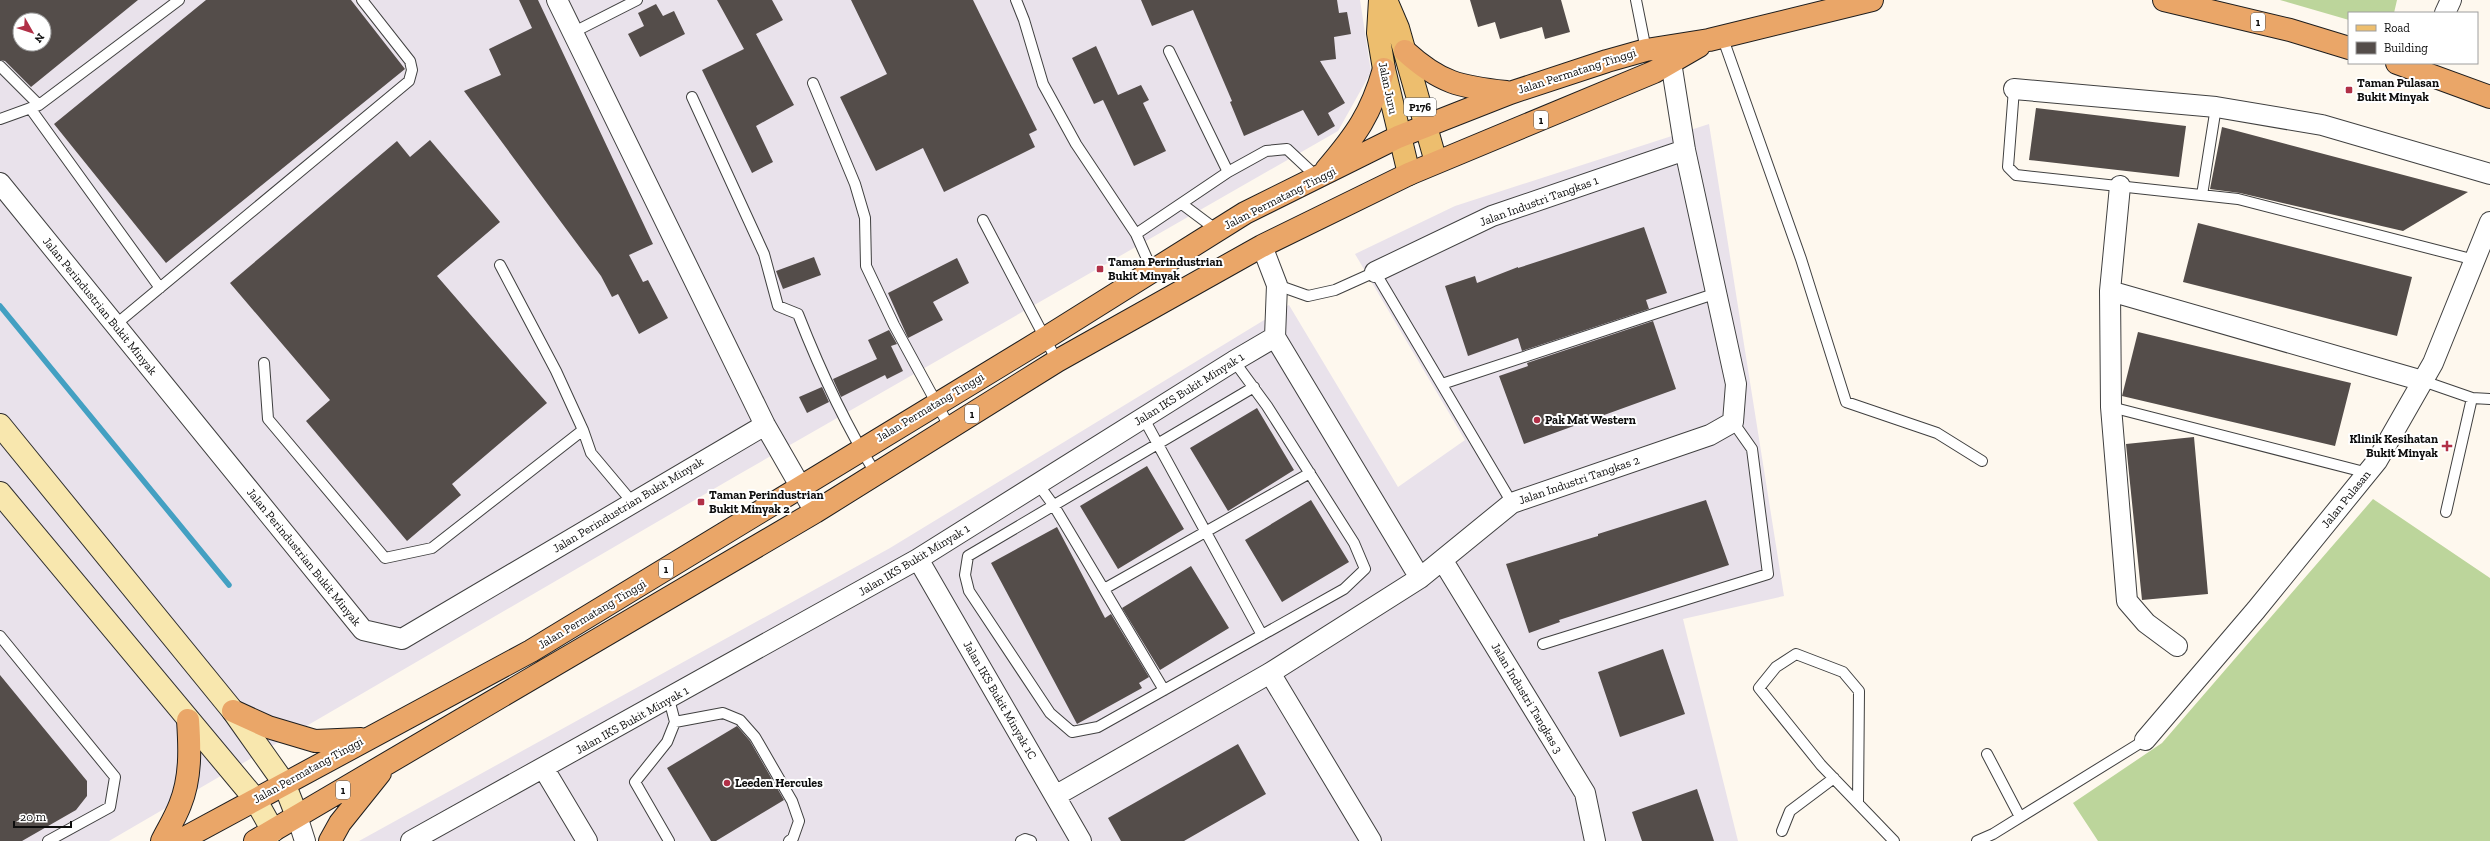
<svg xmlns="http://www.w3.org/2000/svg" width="2490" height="841" font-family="'Zilla Slab',serif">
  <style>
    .industrial { fill: #e9e2eb; fill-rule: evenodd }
    .forest { fill: #bcd59b }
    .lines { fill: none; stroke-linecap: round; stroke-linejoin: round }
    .stream { stroke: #43a0c2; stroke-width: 5.5 }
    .building { fill: #544d4a; fill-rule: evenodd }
    .service-casing { stroke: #404040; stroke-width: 12 }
    .minor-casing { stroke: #404040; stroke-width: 22 }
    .secondary-casing { stroke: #2f2f2f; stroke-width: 24 }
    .primary-casing { stroke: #1e1e1e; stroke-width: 24 }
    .trunk-casing { stroke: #1e1e1e; stroke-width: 24 }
    .service { stroke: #fff; stroke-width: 10 }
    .minor { stroke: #fff; stroke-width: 20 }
    .secondary { stroke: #f8e7ae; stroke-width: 22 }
    .primary { stroke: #edbe6e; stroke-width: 22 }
    .trunk { stroke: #eaa668; stroke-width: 22 }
    .poi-dot { fill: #b13047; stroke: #fff; stroke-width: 1.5 }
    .labels { text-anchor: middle; stroke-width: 4; stroke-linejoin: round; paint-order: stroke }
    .shield { fill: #fff; stroke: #565656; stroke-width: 1 }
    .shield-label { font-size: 11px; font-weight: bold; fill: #0d0d0d }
    .street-label { font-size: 12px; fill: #0d0d0d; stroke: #fff }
    .poi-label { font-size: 12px; font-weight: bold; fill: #0d0d0d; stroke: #fff; text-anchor: start }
  </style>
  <rect width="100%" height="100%" fill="#fef8ee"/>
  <path class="industrial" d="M0,0H1360L1371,72L1338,131L736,476L109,841H0ZM20,20H44V44H20Z
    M1709,124L1784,596L1683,619L1738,841H359L890,548L1289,305L1398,487L1465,440L1355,254L1455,206Z"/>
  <path class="forest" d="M2280,0H2397L2394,13H2349V20Z
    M2373,499L2490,578V841H2098L2073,803L2162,743Z"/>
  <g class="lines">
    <path class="stream" d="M0,306L229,585"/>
  </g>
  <path class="building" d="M0,0H138L31,87L5,61L0,60ZM20,20H44V44H20Z
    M206,0H351L405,69L166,263L54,124Z
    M519,0H538L653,244L629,255L643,282L648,280L668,318L639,334L618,294L612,297L601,276L464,91L501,75L489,49L532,28Z
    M717,0H772L783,20L756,34L794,105L756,126L773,162L752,173L702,70L744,49Z
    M851,0H973L1037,130L1029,134L1035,147L944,192L923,148L876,171L840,97L887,74Z
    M1141,0H1337L1339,13L1347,12L1351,34L1334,37L1336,59L1320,61L1345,103L1328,113L1335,126L1318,136L1303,110L1244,136L1230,102L1232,101L1193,10L1152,26Z
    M1470,0H1561L1570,32L1545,39L1542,27L1500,39L1495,22L1478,27Z
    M656,4L663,16L674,11L685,34L640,57L628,34L644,26L638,13Z
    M1096,46L1118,95L1141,85L1149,100L1143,103L1166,151L1134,166L1103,100L1094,104L1072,58Z
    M2036,108L2186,126L2179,177L2029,160Z
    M2222,127L2468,192L2403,231L2240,193L2210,189Z
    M430,140L500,222L437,276L547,403L452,484L461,495L407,541L306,421L330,400L230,283L397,141L410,157Z
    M2198,223L2412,277L2397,336L2183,282Z
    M1644,227L1667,293L1646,300L1649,309L1522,351L1518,338L1468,356L1445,286L1475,276L1477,283L1518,267V268Z
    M814,257L821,275L783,289L776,271Z
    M957,258L969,283L933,302L943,320L908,338L888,293Z
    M1653,321L1676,389L1524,444L1499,376L1528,366L1527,363Z
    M889,330L897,344L891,346L903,371L887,379L885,375L841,397L833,379L877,359L868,340Z
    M2138,332L2351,383L2335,446L2122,396Z
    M822,387L829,402L807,413L799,397Z
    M1257,408L1294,470L1228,511L1190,448Z
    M2194,437L2208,594L2142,600L2126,444Z
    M1147,466L1184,529L1118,569L1080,506Z
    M1311,500L1349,562L1282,602L1245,540Z
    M1706,500L1729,565L1559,620L1560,622L1529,633L1506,564L1598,536V534Z
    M1057,527L1105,618L1111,614L1149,677L1139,683L1142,688L1077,724L991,563Z
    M1191,566L1229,628L1160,670L1122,608Z
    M1663,649L1685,714L1620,737L1598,672Z
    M0,675L87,781V796L76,810L22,841H0Z
    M737,726L750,741L784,800L716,841H711L667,768Z
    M1238,744L1266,794L1184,841H1121L1108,818Z
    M1697,789L1714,841H1642L1632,812Z"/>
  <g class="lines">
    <defs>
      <path id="service" d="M1016,0L1024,20L1043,84L1076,144L1136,234L1152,270
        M1636,0L1646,50
        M572,33L637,0
        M1722,36L1801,259L1846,402L1937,433L1982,461
        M1169,51L1228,172
        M0,66L39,105
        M813,83L855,184L865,218L866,266L894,325L950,428
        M2014,89L2008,167L2016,175L2238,199L2475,260
        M692,97L764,254L778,306L798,314C820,370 844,423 876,474
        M30,108L160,288
        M0,119L39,105L179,0
        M2202,195L2216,107
        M1182,204L1218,231
        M983,220L1057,361
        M1136,234L1228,172L1266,151L1287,149L1318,178
        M500,265L556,371L583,430L591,453L633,503
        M1277,285L1308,296L1335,290L1375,272L1512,503
        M115,325L409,81L412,70L410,61L362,0
        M1234,361L1267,406L1354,543L1365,569L1344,589L1098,727L1072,732L1050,713L969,591L965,575L968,556L1254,387
        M264,363L268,419L385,558L432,548L583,430
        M2423,381L2472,398L2490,399
        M1442,384L1717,293
        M2111,407L2368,473
        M1143,417L1262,635
        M1038,484L1054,506L1164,690
        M2446,512L2472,398
        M1104,589L1310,473
        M0,636L115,777L110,807L48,841
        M1543,644L1768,574L1752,449L1733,422
        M675,722L723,713L740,720L755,737L792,801L799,821L793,838L789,841
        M1987,754L2020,817
        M1858,803L1859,691L1843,672L1796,654L1776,667L1759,688L1821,765L1894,841
        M1782,831L1790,811L1834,778
        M669,841L635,782L667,742L675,722L669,699
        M1021,841L1025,839L1031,841
        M1977,841L1993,834L2145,740"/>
      <path id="minor" d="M557,0L765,425L815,512
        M2445,13L2451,0
        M2014,89L2216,107L2322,125L2490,174
        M0,183L363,630L402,639L765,425
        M2120,186L2110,291L2111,407L2127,601L2146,623L2177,646
        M1262,246L1277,285L1275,337L1420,578
        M1375,272L1492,216L1685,150
        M2110,291L2423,381
        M918,559L1081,841
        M1443,561L1585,793L1595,841
        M1270,673L1371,841
        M2145,740L2256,610L2377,461L2433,363L2490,222
        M544,769L587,841
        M1055,796L1270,673L1420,578L1512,503L1710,435L1733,422L1736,384L1685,150L1671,62
        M297,816L305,841
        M411,841L918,559L1234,361L1275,337"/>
      <path id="secondary" d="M0,425L233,711L284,783L297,816
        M0,493L255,799L273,831"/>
      <path id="primary" d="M1380,0L1378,33L1384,69L1409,174
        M1386,0L1398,28L1436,162"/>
      <path id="trunk" d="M2164,0L2290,30L2349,48
        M1405,51C1440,83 1460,87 1506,92
        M2397,63L2490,97
        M1326,170C1356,135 1371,114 1384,69
        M233,711L268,727L315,741L361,739
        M162,841C168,829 175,818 180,805C191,778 190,749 188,720
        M179,841L531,651L1044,339L1245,213L1398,137L1510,93L1607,61L1646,50L1709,40L1872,0
        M255,841L815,512L1057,361L1262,246L1409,174L1654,72L1699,46
        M330,841L340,823L380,773"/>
    </defs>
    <use href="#service" class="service-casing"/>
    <use href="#minor" class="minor-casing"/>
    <use href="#secondary" class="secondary-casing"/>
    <use href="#primary" class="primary-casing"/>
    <use href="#trunk" class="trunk-casing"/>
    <use href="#service" class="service"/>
    <use href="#minor" class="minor"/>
    <use href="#secondary" class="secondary"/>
    <use href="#primary" class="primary"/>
    <use href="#trunk" class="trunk"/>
  </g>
  <g class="poi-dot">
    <rect x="2345" y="86" width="8" height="8" rx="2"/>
    <rect x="1096" y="265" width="8" height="8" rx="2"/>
    <circle cx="1537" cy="420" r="4"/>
    <path d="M2445 440h4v4h4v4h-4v4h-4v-4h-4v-4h4z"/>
    <rect x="697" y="498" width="8" height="8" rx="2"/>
    <circle cx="727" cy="783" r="4"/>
  </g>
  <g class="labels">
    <g class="shield">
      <rect x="2251" y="13" width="14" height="18" rx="3"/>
      <rect x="1404" y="98" width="32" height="18" rx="3"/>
      <rect x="1534" y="111" width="14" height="18" rx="3"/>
      <rect x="965" y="405" width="14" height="18" rx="3"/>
      <rect x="659" y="560" width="14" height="18" rx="3"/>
      <rect x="336" y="781" width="14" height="18" rx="3"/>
    </g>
    <g class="shield-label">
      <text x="2258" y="26">1</text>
      <text x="1420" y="111">P176</text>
      <text x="1541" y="124">1</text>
      <text x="972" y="418">1</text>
      <text x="666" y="573">1</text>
      <text x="343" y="794">1</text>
    </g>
    <g class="street-label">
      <text transform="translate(1577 71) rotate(-18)" y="4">Jalan Permatang Tinggi</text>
      <text transform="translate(1388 88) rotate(78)" y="4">Jalan Juru</text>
      <text transform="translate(1280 198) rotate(-27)" y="4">Jalan Permatang Tinggi</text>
      <text transform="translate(1539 201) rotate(-20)" y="4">Jalan Industri Tangkas 1</text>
      <text transform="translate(100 306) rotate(51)" y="4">Jalan Perindustrian Bukit Minyak</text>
      <text transform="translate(1189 389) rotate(-32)" y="4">Jalan IKS Bukit Minyak 1</text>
      <text transform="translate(930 407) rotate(-31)" y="4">Jalan Permatang Tinggi</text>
      <text transform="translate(1579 480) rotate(-19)" y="4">Jalan Industri Tangkas 2</text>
      <text transform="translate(2346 499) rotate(-51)" y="4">Jalan Pulasan</text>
      <text transform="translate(628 505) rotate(-31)" y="4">Jalan Perindustrian Bukit Minyak</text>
      <text transform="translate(304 557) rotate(51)" y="4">Jalan Perindustrian Bukit Minyak</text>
      <text transform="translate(914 560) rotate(-31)" y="4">Jalan IKS Bukit Minyak 1</text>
      <text transform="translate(592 614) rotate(-31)" y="4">Jalan Permatang Tinggi</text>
      <text transform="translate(1527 698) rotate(59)" y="4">Jalan Industri Tangkas 3</text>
      <text transform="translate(1000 700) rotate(60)" y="4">Jalan IKS Bukit Minyak 1C</text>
      <text transform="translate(632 720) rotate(-29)" y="4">Jalan IKS Bukit Minyak 1</text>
      <text transform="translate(308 770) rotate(-29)" y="4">Jalan Permatang Tinggi</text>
    </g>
    <g class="poi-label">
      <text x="2357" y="87">Taman Pulasan<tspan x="2357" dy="14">Bukit Minyak</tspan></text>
      <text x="1108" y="266">Taman Perindustrian<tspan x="1108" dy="14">Bukit Minyak</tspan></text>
      <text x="1545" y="424">Pak Mat Western</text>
      <text x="2438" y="443" text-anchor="end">Klinik Kesihatan<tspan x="2438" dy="14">Bukit Minyak</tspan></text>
      <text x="709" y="499">Taman Perindustrian<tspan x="709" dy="14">Bukit Minyak 2</tspan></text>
      <text x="735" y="787">Leeden Hercules</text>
    </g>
  </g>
  <rect x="2348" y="12" width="130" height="52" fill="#ffffff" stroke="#9e9e9e"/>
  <rect x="2356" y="25" width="20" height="6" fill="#edbe6e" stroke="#9e9e9e"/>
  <text x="2384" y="32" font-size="12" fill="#0d0d0d">Road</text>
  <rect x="2356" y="42" width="20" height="12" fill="#544d4a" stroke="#9e9e9e"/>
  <text x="2384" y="52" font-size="12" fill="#0d0d0d">Building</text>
  <g transform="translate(32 32) rotate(129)"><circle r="19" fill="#ffffff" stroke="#9e9e9e"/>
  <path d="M0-3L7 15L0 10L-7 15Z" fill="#b13047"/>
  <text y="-6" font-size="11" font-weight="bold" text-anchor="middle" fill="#0d0d0d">N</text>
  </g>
  <path d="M14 821v6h57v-6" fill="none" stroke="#0d0d0d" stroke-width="2"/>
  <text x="20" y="821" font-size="12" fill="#0d0d0d" stroke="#ffffff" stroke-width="3" paint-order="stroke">20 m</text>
</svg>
